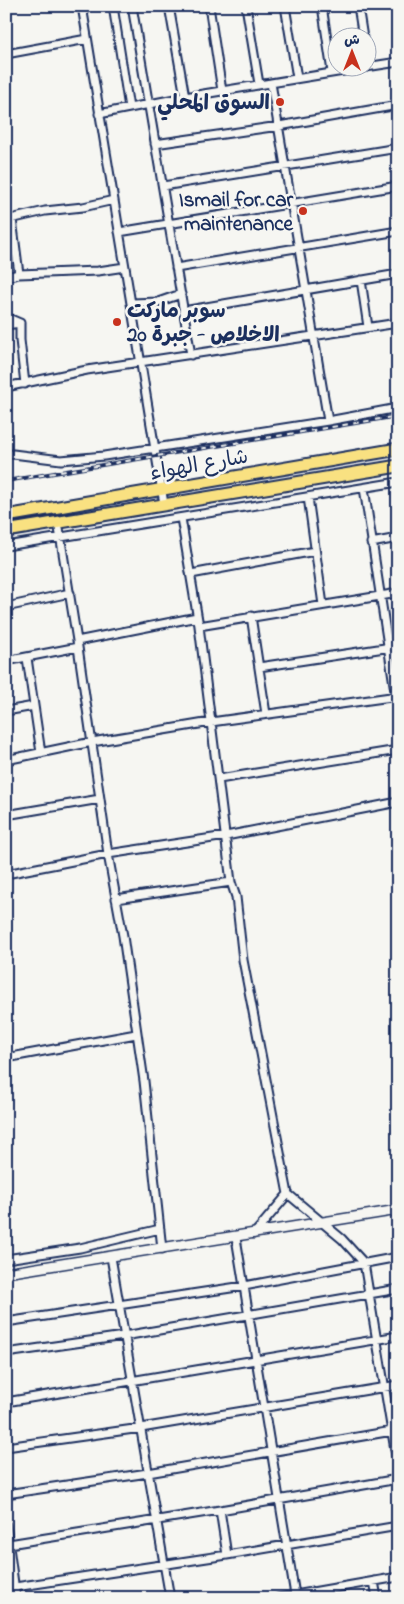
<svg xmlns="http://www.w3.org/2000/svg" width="404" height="1604" font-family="'Indie Flower','Playpen Sans Arabic',sans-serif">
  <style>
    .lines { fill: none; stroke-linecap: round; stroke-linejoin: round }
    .minor-casing { stroke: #1b2f5e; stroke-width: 11 }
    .tertiary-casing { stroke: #1b2f5e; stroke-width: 12 }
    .trunk-casing { stroke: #1b2f5e; stroke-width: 15 }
    .minor { stroke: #f6f6f2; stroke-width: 7 }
    .tertiary { stroke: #f6f6f2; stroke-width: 9 }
    .trunk { stroke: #f9e181; stroke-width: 11 }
    .rail-casing { stroke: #1b2f5e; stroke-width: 4 }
    .rail { stroke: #f6f6f2; stroke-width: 2; stroke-dasharray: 5.5; stroke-linecap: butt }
    .poi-dot { fill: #c8321e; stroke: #f6f6f2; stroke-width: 2 }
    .labels { text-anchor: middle; stroke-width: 5; stroke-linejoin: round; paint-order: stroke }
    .poi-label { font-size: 21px; font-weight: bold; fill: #1b2f5e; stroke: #f6f6f2; text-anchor: end }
    .street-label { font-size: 21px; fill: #1b2f5e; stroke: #f6f6f2 }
  </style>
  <rect width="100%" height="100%" fill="#f6f6f2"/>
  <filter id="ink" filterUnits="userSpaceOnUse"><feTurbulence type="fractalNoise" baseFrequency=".02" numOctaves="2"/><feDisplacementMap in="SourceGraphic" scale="10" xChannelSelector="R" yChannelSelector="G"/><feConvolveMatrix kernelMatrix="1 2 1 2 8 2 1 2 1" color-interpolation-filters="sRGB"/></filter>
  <g filter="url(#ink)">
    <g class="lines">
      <defs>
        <path id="minor" d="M82,6L164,504
          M113,6L129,108
          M132,6L191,355
          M169,6L185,97
          M209,6L222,91
          M246,6L259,84
          M285,6L297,78
          M322,6L332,72
          M358,6L363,38
          M6,54L87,39
          M366,59L368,67
          M366,67L398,62
          M271,83L328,421
          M99,114L185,97L362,68
          M155,144L279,126L398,105
          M163,186L398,148
          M12,219L19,274
          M6,220L45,211L83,207L114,200
          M119,232L398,186
          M176,268L398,231
          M6,277L19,274L98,271L125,267
          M361,280L368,327
          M132,303L158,302L181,294
          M183,311L398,274
          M6,317L20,323
          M20,323V340L25,384
          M6,325L20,323
          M6,387L87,370L398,323
          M6,455L13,454L61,460L104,456L328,421L398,408
          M364,488L398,711
          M308,497L323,605
          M181,518L199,626L231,882L236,897L243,960L288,1194L342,1239L364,1263L398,1468
          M58,522L78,647L108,854L123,936L144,1081L162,1249
          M371,543L398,538
          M6,546L398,482
          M191,574L315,551
          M6,607L70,593
          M251,616L266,714
          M199,626L398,593
          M77,641L197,617
          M27,658L41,753
          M6,661L78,647
          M259,667L398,646
          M6,711L34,706
          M6,760L92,742L211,722L398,696
          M219,779L398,750
          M6,815L100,799
          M6,874L108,854L226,836L398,802
          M116,899L231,882
          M6,1058L136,1034
          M254,1234L288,1194
          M236,1238L295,1595
          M111,1257L170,1598
          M6,1259L80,1248L160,1229
          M6,1322L244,1286L398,1257
          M6,1353L124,1336L398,1289
          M6,1402L398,1336
          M6,1447L141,1428L398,1385
          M6,1494L148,1473L398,1430
          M220,1510L227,1555
          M6,1525L16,1598
          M9,1544L220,1510L398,1479
          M374,1581L377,1598
          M15,1587L227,1555L398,1526
          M278,1598L398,1577"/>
        <path id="tertiary" d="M6,1273L398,1210"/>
        <path id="trunk" d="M6,516L398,449
          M6,531L398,466"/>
      </defs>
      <use href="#minor" class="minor-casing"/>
      <use href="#tertiary" class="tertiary-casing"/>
      <use href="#trunk" class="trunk-casing"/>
      <use href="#minor" class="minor"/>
      <use href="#tertiary" class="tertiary"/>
      <use href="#trunk" class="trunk"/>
      <defs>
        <path id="rail" d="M6,481L398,416"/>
      </defs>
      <use href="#rail" class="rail-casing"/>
      <use href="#rail" class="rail"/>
    </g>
  </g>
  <g class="poi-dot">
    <circle cx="280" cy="102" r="5"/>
    <circle cx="303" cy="211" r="5"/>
    <circle cx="117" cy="322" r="5"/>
  </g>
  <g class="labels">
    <g class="poi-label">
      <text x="270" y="109">السوق المحلي</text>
      <text x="293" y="206">Ismail for car<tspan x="293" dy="24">maintenance</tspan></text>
      <text x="127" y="317" text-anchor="start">سوبر ماركت<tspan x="127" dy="24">الاخلاص - جبرة 20</tspan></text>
    </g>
    <g class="street-label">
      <text transform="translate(199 464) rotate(-10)" y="7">شارع الهواء</text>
    </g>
  </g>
  <rect width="404" height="1604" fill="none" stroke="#f6f6f2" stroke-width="25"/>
  <rect x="12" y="12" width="379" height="1579" fill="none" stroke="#1b2f5e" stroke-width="2" filter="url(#ink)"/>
  <g transform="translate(352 52)"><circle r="24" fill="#f6f6f2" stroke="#9ea6b7"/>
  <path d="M0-4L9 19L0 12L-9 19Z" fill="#c8321e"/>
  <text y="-8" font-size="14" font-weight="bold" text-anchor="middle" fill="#1b2f5e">ش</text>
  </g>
</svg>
